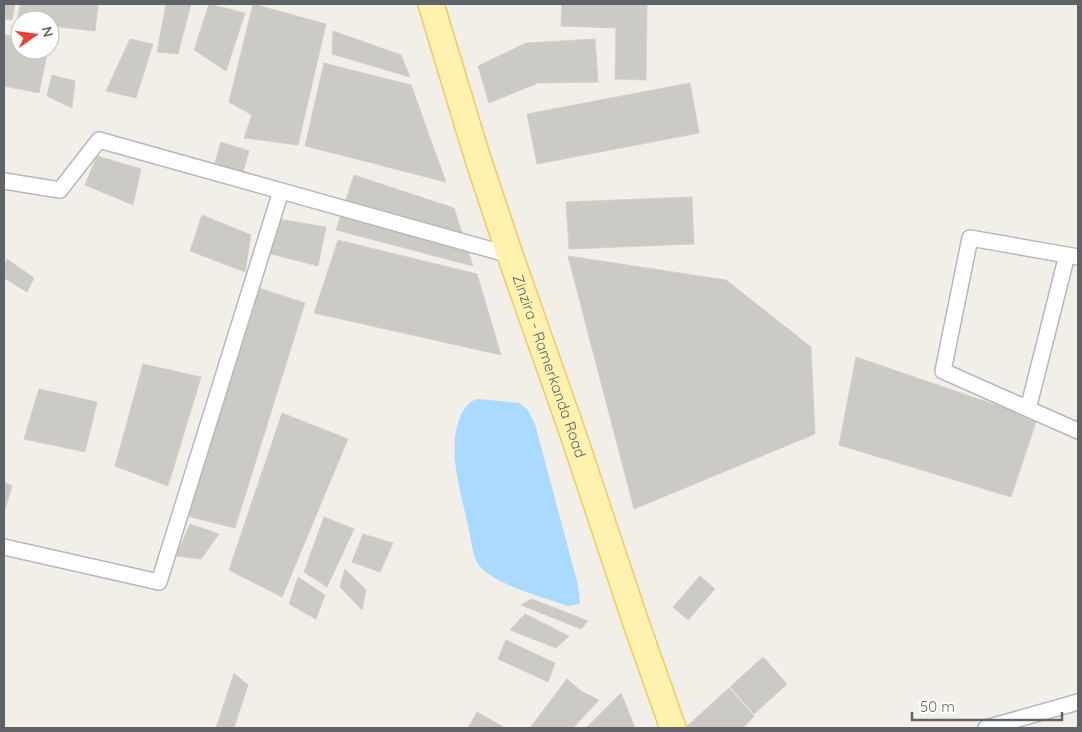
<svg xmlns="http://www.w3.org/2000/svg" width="1082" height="732" font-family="Quicksand,sans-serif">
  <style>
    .water { fill: #aadaff }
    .building { fill: #cccac5; stroke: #d6d1c6 }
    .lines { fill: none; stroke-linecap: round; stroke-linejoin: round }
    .street-casing { stroke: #b5b8bc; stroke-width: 18 }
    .primary-casing { stroke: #f2c960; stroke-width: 28 }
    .street { stroke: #fff; stroke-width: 15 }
    .primary { stroke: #fff2af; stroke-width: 25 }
    .labels { text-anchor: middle; stroke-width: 4; stroke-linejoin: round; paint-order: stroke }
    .street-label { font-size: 15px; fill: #5f6368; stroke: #fff }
  </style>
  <rect width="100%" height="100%" fill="#f1efe8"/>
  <path class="water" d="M478,399L519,403L527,409L535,424L578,585L580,604L568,606C544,597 489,584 477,562C472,554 470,531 467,522C460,487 447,451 460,417C464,409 468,401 478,399Z"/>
  <path class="building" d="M4,4H15L12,20L4,19Z
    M20,4H98L95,31L50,26V20H20V22H17Z
    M166,4H191L178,54L157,52Z
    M209,4L245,13L226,71L194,50Z
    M253,4L326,24L298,145L244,138L252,115L229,102Z
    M562,4H647L646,80L615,79L616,28L561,26Z
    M333,31L401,55L410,77L332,54Z
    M4,35L20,37V50H48L39,93L4,86Z
    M130,39L153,44L136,98L106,91Z
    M595,39L598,82L538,83L489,103L478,66L526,43Z
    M324,63L411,85L446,182L305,146Z
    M52,75L75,81L72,108L47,96Z
    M690,83L699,133L537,164L527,114Z
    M221,142L249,151L243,172L215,163Z
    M97,156L141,169L133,205L85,185Z
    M354,175L454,208L473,266L336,230Z
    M692,197L694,244L569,249L566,202Z
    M202,215L251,235L245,272L190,251Z
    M278,219L326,227L318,266L267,253Z
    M338,240L477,274L501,355L314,313Z
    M568,256L726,280L811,347L815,434L634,509Z
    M7,259L34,278L27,292L4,278V265Z
    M259,288L305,303L235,528L187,516Z
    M856,357L1037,419L1011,497L839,445Z
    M143,364L201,377L168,486L115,466Z
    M39,389L97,402L85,452L24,439Z
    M282,413L348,439L282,597L229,570Z
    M4,482L12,486L4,513Z
    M324,517L354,529L327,587L304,572Z
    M190,524L219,534L201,559L176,556Z
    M363,534L393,543L380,572L352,562Z
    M345,569L366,590L362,610L340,587Z
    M700,576L715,589L688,620L673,607Z
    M298,577L325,595L316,619L289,604Z
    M532,599L588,621L581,629L521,605Z
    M525,614L569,636L556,648L510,630Z
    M506,640L555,663L548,682L498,659Z
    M763,657L787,684L754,714L730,687Z
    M234,673L248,685L234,728H216Z
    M567,679L581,691L599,700L573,728H530Z
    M729,688L754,716L743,728H685Z
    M621,693L635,728H586Z
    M477,712L505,728H468Z"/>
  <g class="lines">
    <defs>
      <path id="street" d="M4,181L60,190L99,140L510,255
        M1078,257L970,238L943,371L1078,431
        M1028,409L1067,255
        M4,547L159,582L281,191
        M986,728L1078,702"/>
      <g id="primary">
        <path id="s1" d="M431,4L477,156L510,255L573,434L637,626L673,728"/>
      </g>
    </defs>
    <use href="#street" class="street-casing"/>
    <use href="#primary" class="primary-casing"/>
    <use href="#street" class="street"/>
    <use href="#primary" class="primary"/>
  </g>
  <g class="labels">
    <g class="street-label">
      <text dy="5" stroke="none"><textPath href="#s1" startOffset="381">Zinzira - Ramerkanda Road</textPath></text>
    </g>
  </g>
  <rect width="1082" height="732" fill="none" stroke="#5f6368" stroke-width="10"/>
  <g transform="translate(35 35) rotate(76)"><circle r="24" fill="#ffffff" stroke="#bfc1c3"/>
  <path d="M0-4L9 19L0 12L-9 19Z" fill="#ea4335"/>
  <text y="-8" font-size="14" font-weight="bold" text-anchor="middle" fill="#5f6368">N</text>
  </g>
  <path d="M912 712v8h150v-8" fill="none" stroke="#5f6368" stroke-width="2.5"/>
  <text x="920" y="712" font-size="15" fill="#5f6368" stroke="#ffffff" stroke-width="4" paint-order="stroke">50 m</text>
</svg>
